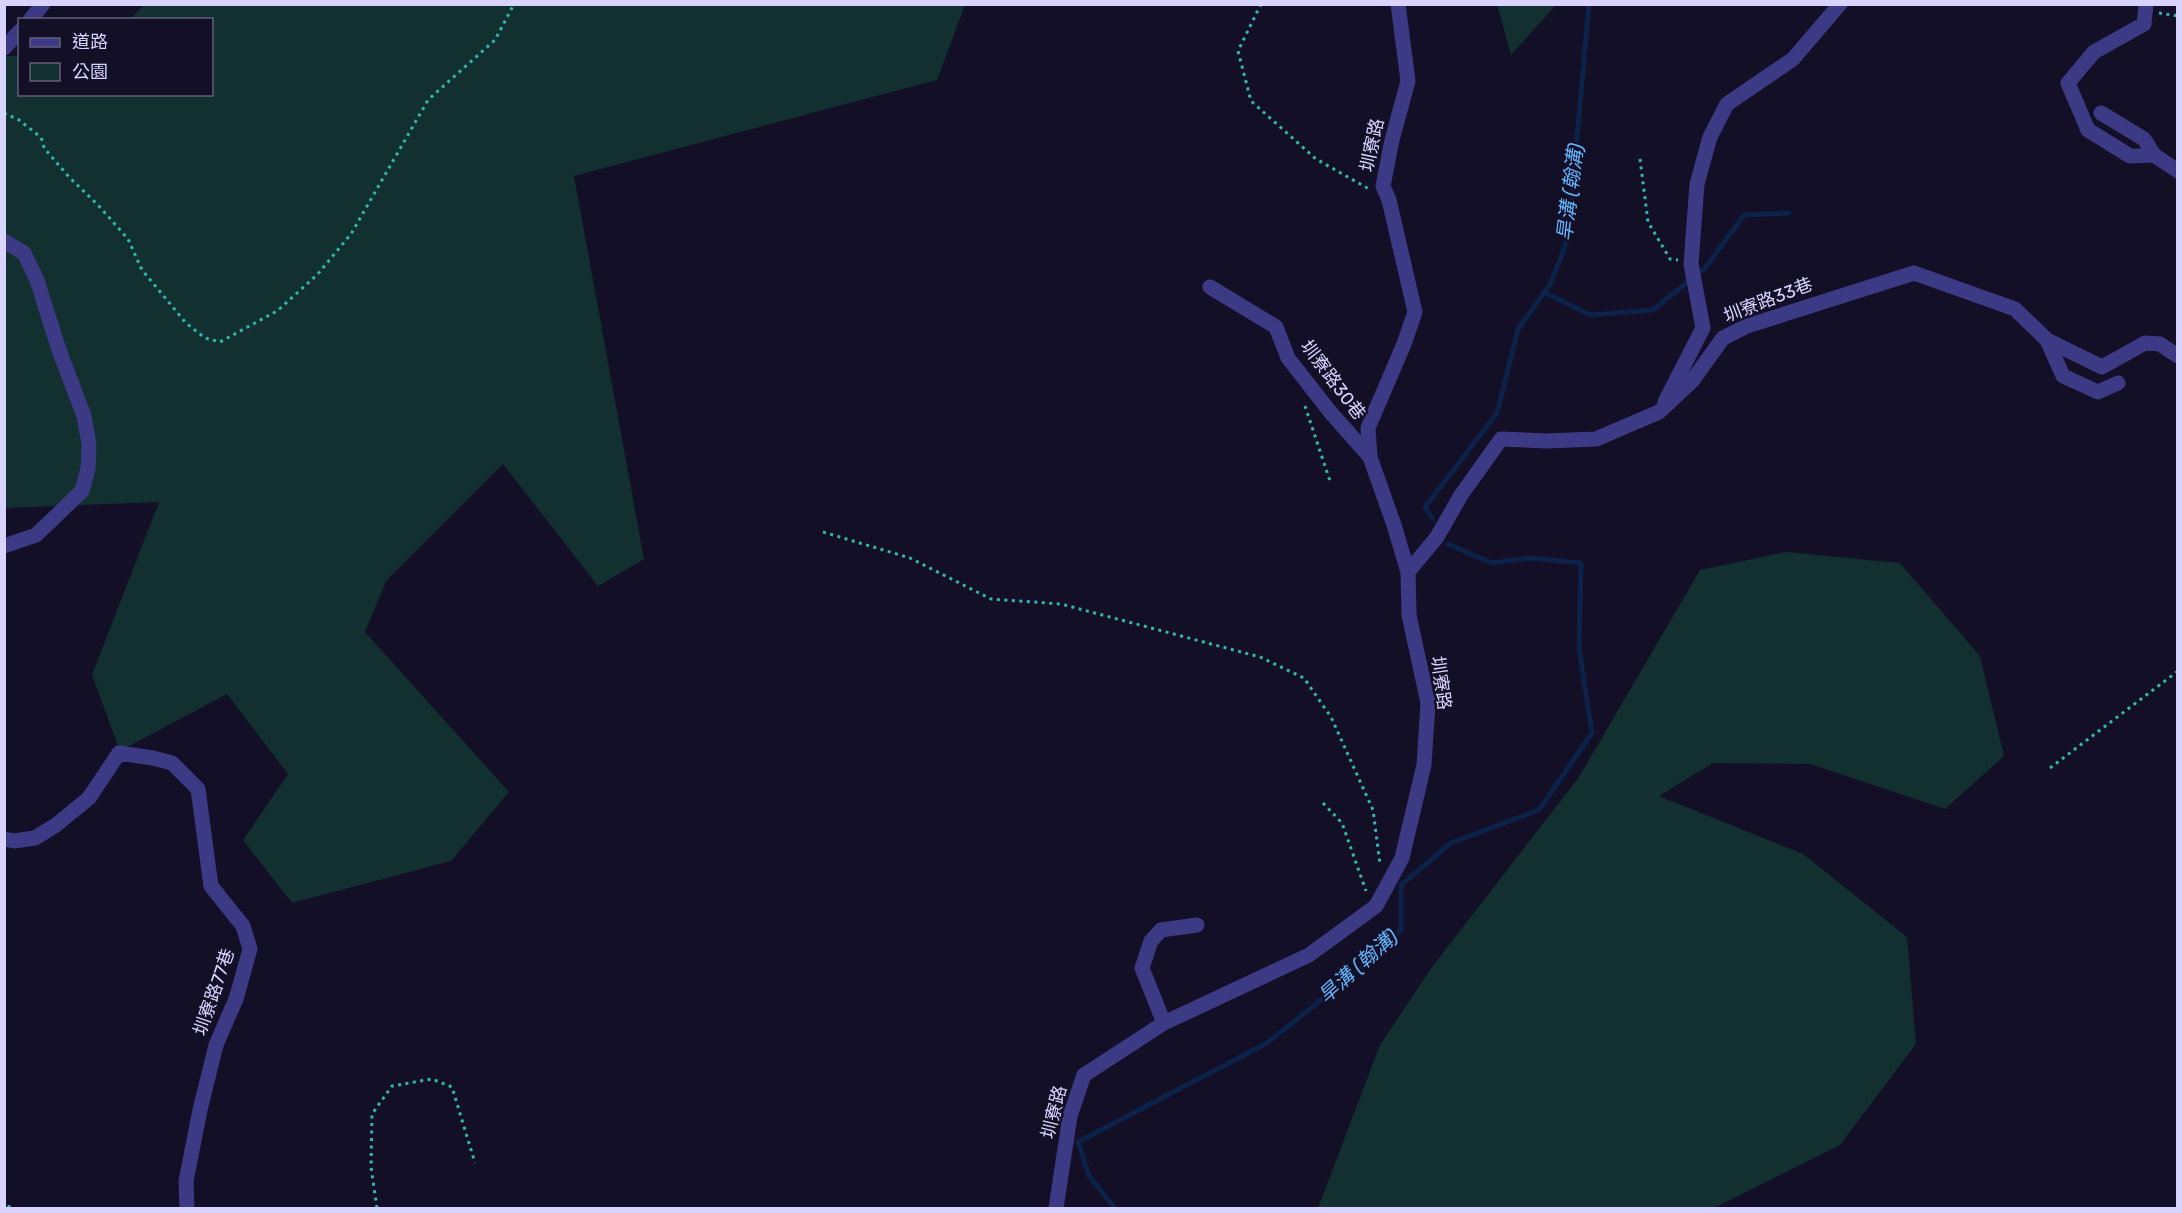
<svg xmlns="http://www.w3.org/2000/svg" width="2182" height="1213" font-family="Rubik,'Noto Sans TC',sans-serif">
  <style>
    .green { fill: #12302f }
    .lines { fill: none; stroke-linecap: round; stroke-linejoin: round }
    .stream { stroke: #0c2248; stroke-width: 5 }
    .path { stroke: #2fb8b0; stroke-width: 3; stroke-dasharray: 3 4.5; stroke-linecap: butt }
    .minor { stroke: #3d3a85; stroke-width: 15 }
    .labels { text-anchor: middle; stroke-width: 5; stroke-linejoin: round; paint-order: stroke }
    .street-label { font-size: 18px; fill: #d9d4ff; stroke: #130f26 }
    .water-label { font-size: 20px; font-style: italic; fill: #62b6ff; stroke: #130f26 }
  </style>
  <rect width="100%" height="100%" fill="#130f26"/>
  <path class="green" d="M1497,4H1556V5L1511,55Z
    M144,5H965L937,80L574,176L644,559L598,586L503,464L386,581L365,632L509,792L451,861L292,903L243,840L288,774L227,694L120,751L92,675L159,502L5,508L4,56H19L20,94H212V20L130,19Z
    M1786,552L1900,563L1980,656L2004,756L1945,809L1810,764L1713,763L1659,796L1803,854L1907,937L1916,1044L1840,1145L1714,1208H1318L1380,1045L1432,967L1579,777L1700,570Z"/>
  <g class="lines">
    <path class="stream" d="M1544,292L1590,315L1653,310L1705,268L1744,215L1789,213
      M1432,518L1425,507L1497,413L1518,329L1551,283L1568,238L1589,4
      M1115,1208L1089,1176L1078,1142L1267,1043L1364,966L1401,929V885L1451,843L1539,810L1592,733L1579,648L1581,563L1530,558L1492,563L1448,544"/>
    <path class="path" d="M1261,4L1238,51L1251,101L1316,159L1369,189
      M2159,13L2178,16
      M4,113L19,120L38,135L43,141L44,148L70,178L98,205L128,239L142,270L186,323L205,338L220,342L277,311L317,275L351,234L428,100L495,40L514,4
      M1640,159L1648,222L1670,259L1678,260
      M1305,406L1330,481
      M823,532L910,558L991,599L1061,604L1260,657L1304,678L1331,717L1373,810L1380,864
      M2050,768L2178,671
      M1323,803L1342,823L1366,891
      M9,1208V1202
      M377,1208L371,1167L372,1114L392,1086L432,1079L452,1087L475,1163"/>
    <path class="minor" d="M2146,4L2144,24L2094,52L2068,83L2088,130L2130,156L2154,155L2178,171
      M30,20L43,4
      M4,48L20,31
      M2101,113L2144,139L2154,155
      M4,241L24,253L37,280L59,350L84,416L89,444L88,469L82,491L36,535L4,546
      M1210,287L1276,327L1288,358L1331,413L1370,457
      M2047,340L2063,376L2098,392L2118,383
      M1665,402L1703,328L1691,264L1697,184L1710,137L1727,104L1793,59L1840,4
      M1408,572L1437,537L1461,495L1501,439L1546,441L1596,439L1659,412L1692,381L1723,338L1747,326L1914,273L2015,309L2047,340L2102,367L2145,343L2160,344L2178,356
      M4,839L14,841L35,838L56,825L89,798L119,753L153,758L172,763L198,789L211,886L243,926L250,949L236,999L216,1045L200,1110L186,1181L187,1208
      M1164,1023L1142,968L1151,941L1161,930L1197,925
      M1056,1208L1070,1116L1084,1075L1164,1023L1309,955L1376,906L1402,858L1424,765L1428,703L1409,615L1408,572L1394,525L1370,457L1368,428L1404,344L1415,312L1389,200L1383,186L1392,140L1408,81L1398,4"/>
  </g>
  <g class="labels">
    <g class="street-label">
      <text transform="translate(1372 145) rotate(-78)" y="6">圳寮路</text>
      <text transform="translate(1768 300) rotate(-21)" y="6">圳寮路33巷</text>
      <text transform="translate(1333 380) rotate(53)" y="6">圳寮路30巷</text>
      <text transform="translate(1441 683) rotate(82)" y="6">圳寮路</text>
      <text transform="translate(214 992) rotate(-71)" y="6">圳寮路77巷</text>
      <text transform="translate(1054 1112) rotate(-76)" y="6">圳寮路</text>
    </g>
    <g class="water-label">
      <text transform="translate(1570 192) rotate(-83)" y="7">旱溝 (翰溝)</text>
      <text transform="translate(1358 966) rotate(-42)" y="7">旱溝 (翰溝)</text>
    </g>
  </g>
  <rect width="2182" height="1213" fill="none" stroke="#d9d4ff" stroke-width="12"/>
  <rect x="18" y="18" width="195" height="78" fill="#130f26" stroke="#625e7d" stroke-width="1.5"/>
  <rect x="30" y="38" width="30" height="9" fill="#3d3a85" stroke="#625e7d" stroke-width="1.5"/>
  <text x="72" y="48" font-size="18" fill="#d9d4ff">道路</text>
  <rect x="30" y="63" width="30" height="18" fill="#12302f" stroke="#625e7d" stroke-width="1.5"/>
  <text x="72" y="78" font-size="18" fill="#d9d4ff">公園</text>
</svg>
